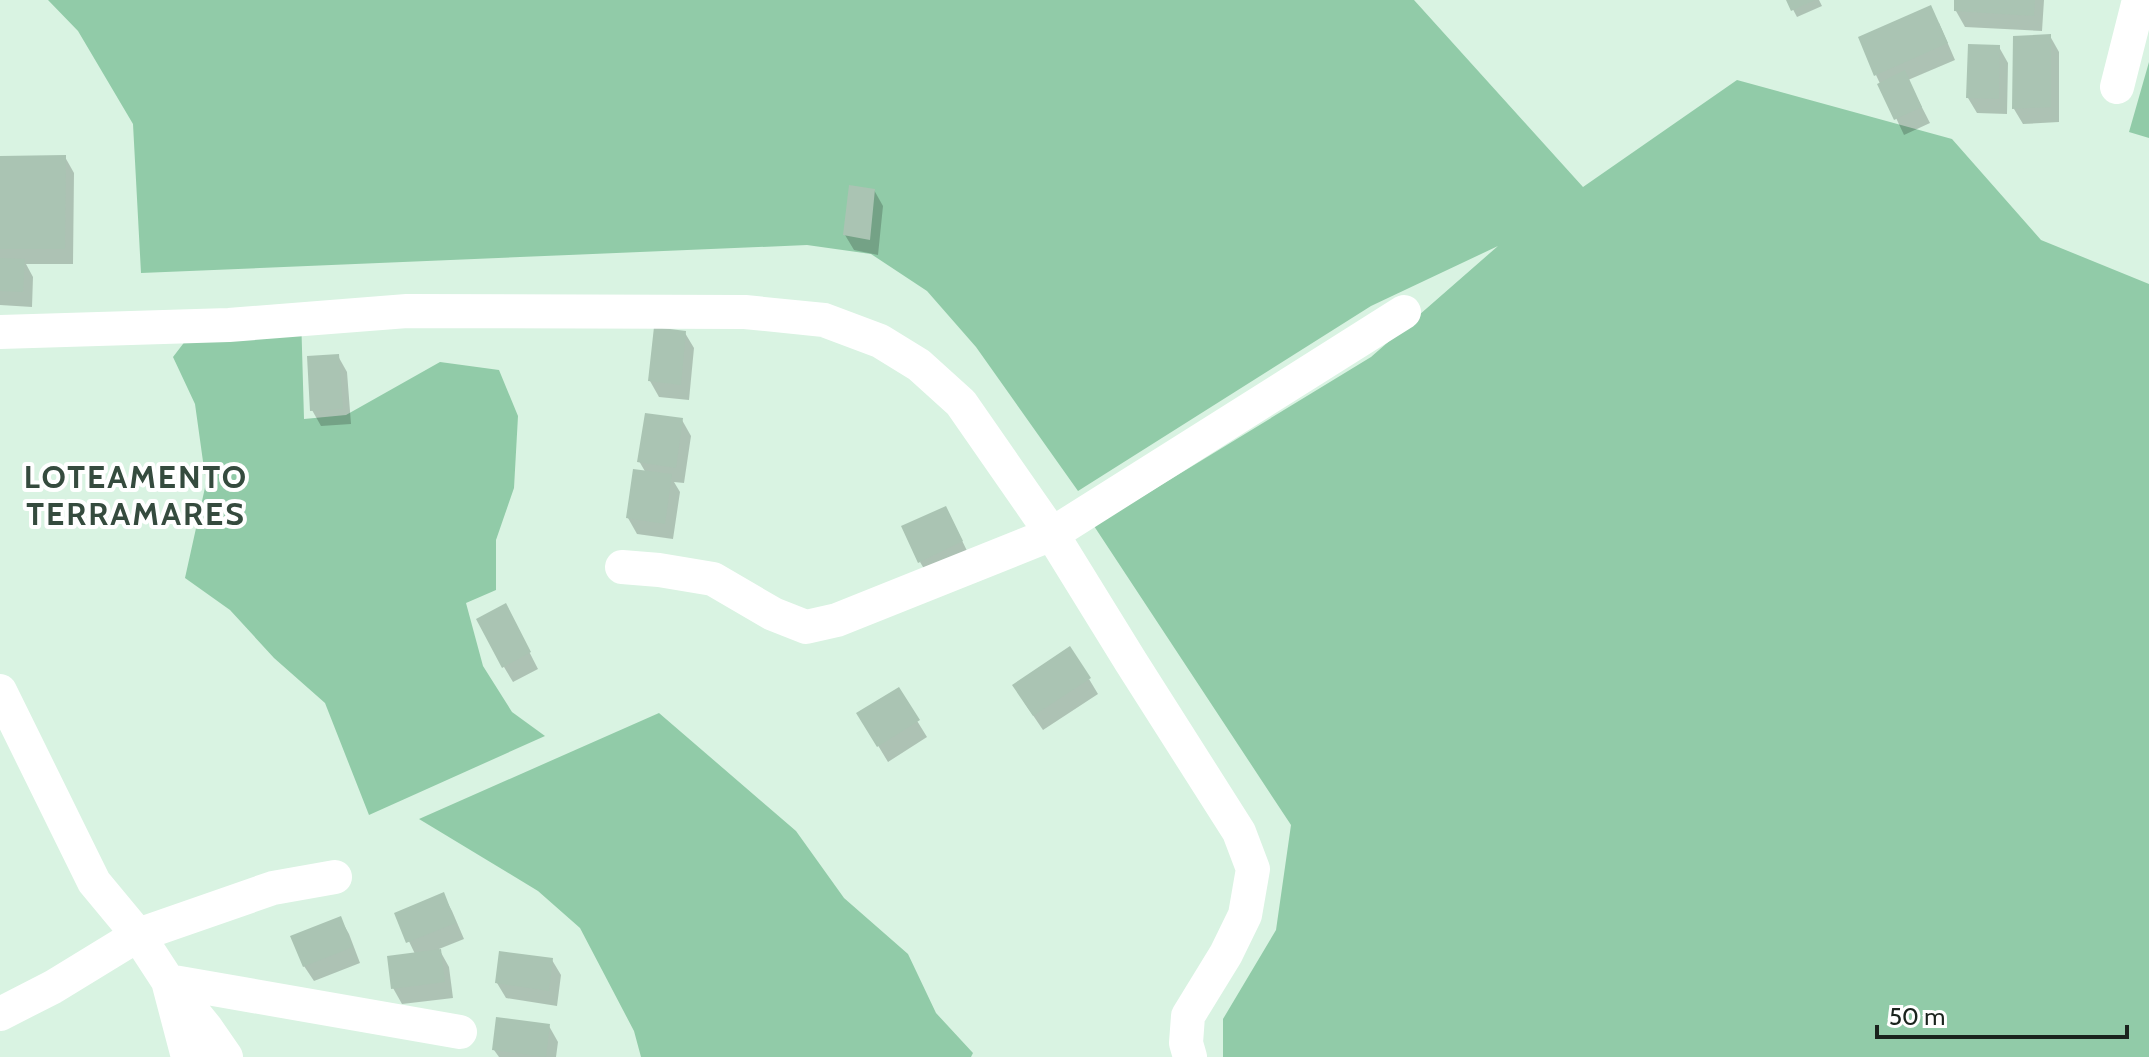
<svg xmlns="http://www.w3.org/2000/svg" width="2149" height="1057" font-family="Cabin,sans-serif">
  <style>
    .green { fill: #91cba8 }
    .shadow { fill: #0003 }
    .building { fill: #aac4b3 }
    .lines { fill: none; stroke-linecap: round; stroke-linejoin: round }
    .street { stroke: #fff; stroke-width: 34 }
    .labels { text-anchor: middle; stroke-width: 8; stroke-linejoin: round; paint-order: stroke }
    .district-label { font-size: 32px; font-weight: bold; letter-spacing: 2px; fill: #354b3e; stroke: #fff }
  </style>
  <rect width="100%" height="100%" fill="#d9f3e2"/>
  <path class="green" d="M48,0H1414L1583,187L1737,80L1952,139L2041,240L2149,284V1057H1223V1019L1276,930L1291,825L1094,526L1371,357L1498,246L1371,306L1078,491L976,347L927,291L871,254L807,245L141,273L133,124L78,31Z
    M2149,62V138L2129,132Z
    M301,314L304,419L346,415L440,362L499,370L518,416L514,488L496,540V590L466,603L483,666L512,712L545,736L369,815L325,703L274,658L230,610L185,578L206,483L195,404L173,357L199,323Z
    M659,713L796,831L844,898L908,954L936,1013L973,1053L971,1057H641L634,1031L580,928L538,891L419,819Z"/>
  <path class="shadow" d="M1788,0H1819L1822,6L1797,17Z
    M1956,0H2044L2042,31L1965,27L1956,11Z
    M1939,23L1955,60L1908,80L1930,123L1904,135L1876,75Z
    M2050,36L2059,52V122L2023,124L2014,109Z
    M1999,47L2008,63L2007,114L1977,113L1968,98Z
    M65,157L74,173L73,264H26L33,277L32,307L0,305V158Z
    M874,190L883,206L878,255L854,250L845,235Z
    M685,333L694,348L689,400L659,397L650,381Z
    M338,356L347,372L351,424L321,426L312,410Z
    M682,420L691,436L684,483L674,482L680,492L673,539L637,534L628,518L646,473L639,461Z
    M954,524L970,557L929,577L920,562Z
    M514,622L538,669L513,682L504,667Z
    M1089,679L1098,694L1043,730L1024,702Z
    M898,690L927,737L888,762L859,714Z
    M443,895L452,911L464,939L439,949L449,967L453,998L402,1004L393,988L415,954L396,914Z
    M340,918L349,934L360,963L314,981L304,966Z
    M552,960L561,975L557,1006L506,998L497,983Z
    M549,1026L558,1042L556,1057H499L494,1050Z"/>
  <path class="building" d="M1786,0H1815L1791,11Z
    M1954,0H2035L2034,16L1954,11Z
    M1931,5L1948,43L1874,76L1858,37Z
    M2051,34V107L2012,109L2013,36Z
    M1968,44L2000,45L1999,99L1966,98Z
    M1905,70L1922,107L1894,120L1877,84Z
    M66,155L65,249H0V156Z
    M849,185L875,189L870,240L843,235Z
    M0,258L25,259L23,292L0,291Z
    M654,327L686,331L681,385L648,381Z
    M339,354L343,409L310,411L307,356Z
    M645,413L683,418L676,468L637,462Z
    M633,469L672,474L665,524L626,518Z
    M946,506L963,541L918,563L901,526Z
    M506,603L531,652L502,668L476,619Z
    M1070,646L1091,678L1033,716L1012,685Z
    M899,687L920,720L877,747L856,713Z
    M444,892L456,923L406,943L394,913Z
    M341,916L353,947L303,967L290,936Z
    M441,949L445,982L391,989L387,956Z
    M499,951L553,958L549,991L495,983Z
    M496,1017L550,1024L546,1057L492,1050Z"/>
  <g class="lines">
    <path class="street" d="M2117,87L2139,0
      M0,332L229,325L407,311L745,312L824,320L880,341L919,365L961,403L1052,534L1131,662L1239,832L1253,869L1245,915L1226,954L1188,1016L1186,1043L1190,1057
      M622,567L659,570L713,579L773,614L806,627L837,620L1052,534L1404,312
      M0,691L94,882L138,935L168,981L206,1028L226,1057
      M0,1014L53,987L138,935L273,888L335,877
      M188,1057L168,981L460,1032"/>
  </g>
  <g class="labels">
    <g class="district-label">
      <text x="136" y="488">LOTEAMENTO<tspan x="136" dy="37">TERRAMARES</tspan></text>
    </g>
  </g>
  <path d="M1877 1025v12h250v-12" fill="none" stroke="#1a231d" stroke-width="4"/>
  <text x="1889" y="1025" font-size="24" fill="#1a231d" stroke="#ffffff" stroke-width="6" paint-order="stroke">50 m</text>
</svg>
